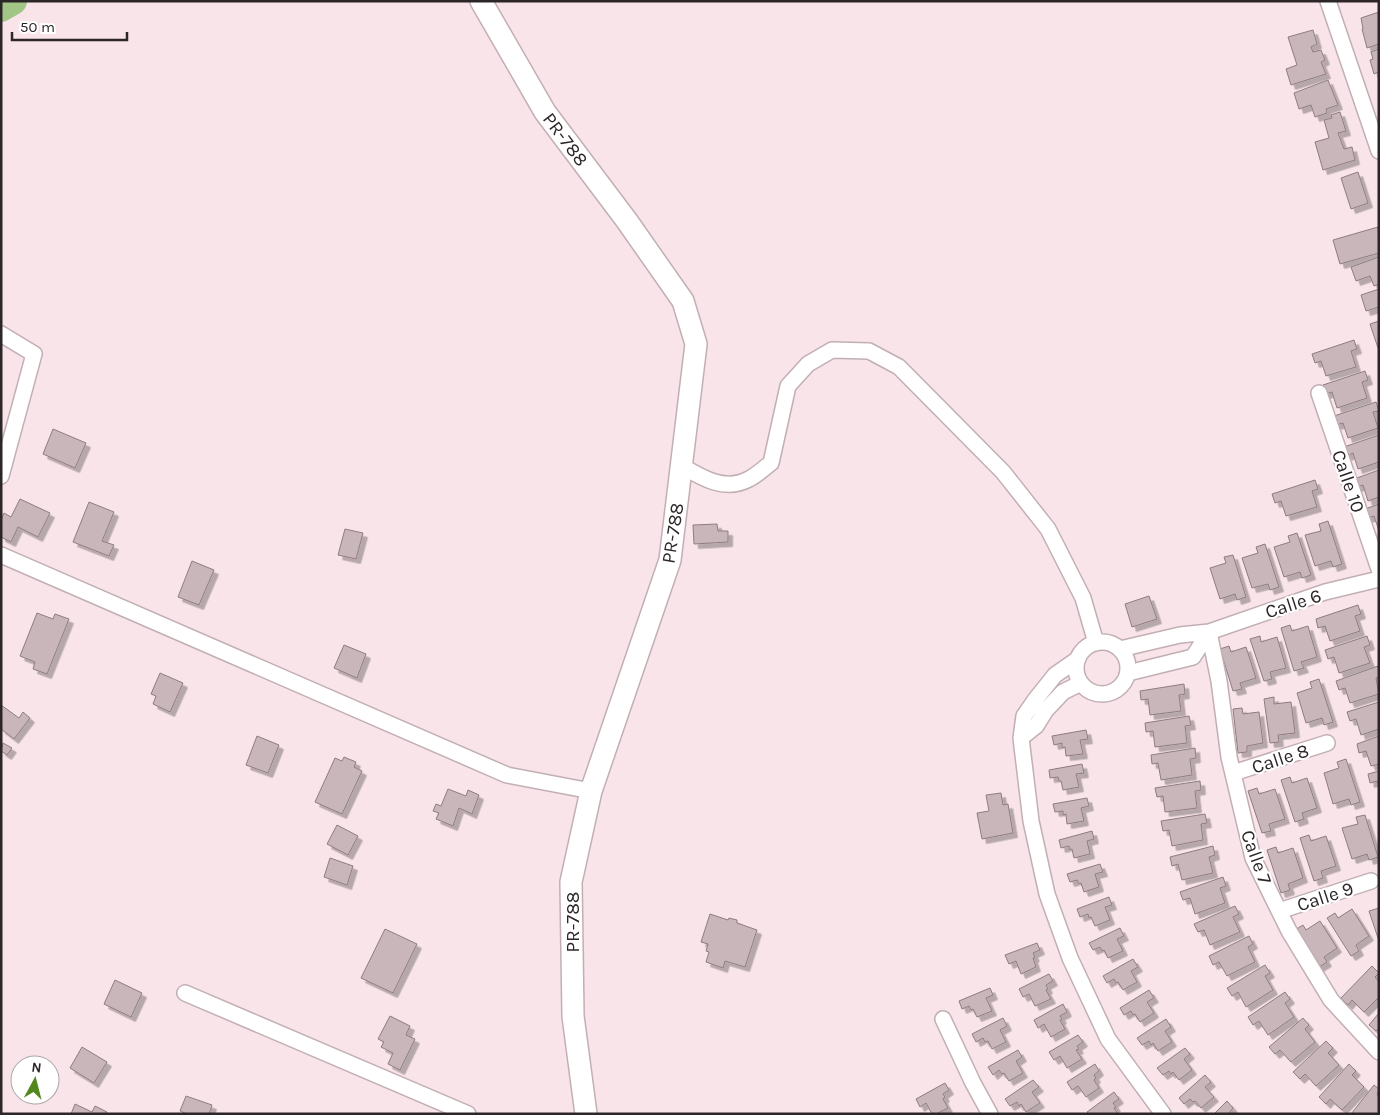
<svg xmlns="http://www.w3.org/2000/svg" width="1380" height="1115" font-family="Karla,sans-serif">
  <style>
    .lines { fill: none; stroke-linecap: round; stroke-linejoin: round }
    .river { stroke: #a1c686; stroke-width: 28 }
    .building { fill: #c9b6bb; stroke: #8e7c81; filter: url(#shadow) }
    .street-casing { stroke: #c2afb4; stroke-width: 18 }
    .secondary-casing { stroke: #c2afb4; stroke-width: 24 }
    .street { stroke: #fff; stroke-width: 15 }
    .secondary { stroke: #fff; stroke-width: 21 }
    .labels { text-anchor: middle; stroke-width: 4.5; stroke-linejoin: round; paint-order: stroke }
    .street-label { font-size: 19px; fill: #2d2628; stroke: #fff }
  </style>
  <defs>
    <filter id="shadow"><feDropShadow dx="4.5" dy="4.5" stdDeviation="0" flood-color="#0004"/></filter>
  </defs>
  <rect width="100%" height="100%" fill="#f8e4e9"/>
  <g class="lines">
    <path class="river" d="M1,8L13,1"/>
  </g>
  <path class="building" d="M1379,12V44L1367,48L1362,29H1363L1361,18Z
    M1313,30L1317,44L1311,47L1313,52L1321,50L1325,60L1321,62L1326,74L1291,85L1286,69L1297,65L1288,37Z
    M1379,49V75L1378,72L1374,74L1370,60L1373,59L1371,52Z
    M1328,80L1338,105L1326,109L1327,113L1315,117L1311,105L1299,109L1294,93Z
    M1340,112L1346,131L1338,133L1344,149L1352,147L1355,160L1323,170L1315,142L1329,138L1324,120L1332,118L1331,115Z
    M1358,172L1368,203L1351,209L1341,178Z
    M1378,227L1379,253L1340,264L1333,240Z
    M1379,257V284L1374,286L1370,276L1356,281L1351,267Z
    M1379,289V307L1366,311L1361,295Z
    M1379,321V348H1378L1370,324Z
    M1354,340L1357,349L1351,351L1356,367L1326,376L1321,361L1315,363L1312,354Z
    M1365,371L1368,380L1362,382L1367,398L1337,408L1332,392L1325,394L1323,385Z
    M1376,402L1379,411L1373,412L1378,428L1348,438L1343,423L1336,425L1334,416Z
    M53,429L86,443L75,468L43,454Z
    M1379,435V462L1358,469L1353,453L1347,456L1344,447Z
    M1379,470V497L1368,501L1363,485L1357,487L1354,479Z
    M1315,480L1318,489L1312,491L1317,507L1286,516L1281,501L1275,503L1272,494Z
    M20,499L50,513L38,537L18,527L11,542L1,537V520L4,513L11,517Z
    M89,502L114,512L102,541L114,545L109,556L73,542Z
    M1379,504V531L1374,516L1367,518L1365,509Z
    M1328,521L1342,564L1333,567L1331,561L1315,566L1305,535L1321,531L1319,524Z
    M717,524L718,531H728V542L694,544L693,525Z
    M345,529L363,533L356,559L338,555Z
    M1297,533L1311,575L1302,578L1300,572L1284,577L1274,547L1290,542L1288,536Z
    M1265,544L1279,587L1270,590L1268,584L1252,588L1242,558L1258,553L1256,547Z
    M1233,555L1246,597L1237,600L1235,594L1220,599L1210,568L1226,563L1224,557Z
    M192,561L214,570L199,605L178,597Z
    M1149,596L1157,619L1132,627L1125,604Z
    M1358,605L1361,614L1355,616L1360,631L1330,641L1325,626L1318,628L1316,619Z
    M37,613L53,619L55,614L69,619L47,674L33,669L35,662L20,656Z
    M1290,625L1292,631L1308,626L1317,657L1301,662L1304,668L1294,671L1281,628Z
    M1260,636L1261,642L1277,637L1286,668L1270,672L1272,679L1264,681L1250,639Z
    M1367,636L1370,645L1364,647L1370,663L1339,673L1334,657L1328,659L1325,650Z
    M344,645L366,654L357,678L334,668Z
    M1229,646L1231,652L1246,647L1256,678L1240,683L1242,689L1233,691L1220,649Z
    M1378,666L1379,677L1376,678L1379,694L1350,703L1345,688L1339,690L1336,681Z
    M160,673L183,683L170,712L153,704L156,696L151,694Z
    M1319,679L1333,722L1324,725L1322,718L1306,723L1297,693L1312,688L1310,682Z
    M1184,684L1185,694L1179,695L1181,711L1150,715L1148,699L1141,700L1140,691Z
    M1274,697V704L1291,702L1295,733L1278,735L1279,742L1270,743L1264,699Z
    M1379,702V729L1361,735L1356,719L1350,721L1347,712Z
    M1,705L19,718L23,712L30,718L14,739L1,729Z
    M1242,708L1243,714L1259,712L1263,743L1247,746V752L1238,753L1233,709Z
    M1189,716L1191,725L1185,726L1187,743L1155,747L1153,731L1146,732L1145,723Z
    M1086,730L1088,739L1080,740L1083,754L1066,756L1065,747L1062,748V743L1054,745L1052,736Z
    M257,736L279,745L268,773L246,765Z
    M1379,736V764L1371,766L1366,751L1359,753L1357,744Z
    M3,743L12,748L7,755L1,751Z
    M1195,748L1196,758L1190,759L1192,775L1161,780L1158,763L1152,764L1151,755Z
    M344,757L356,762L354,767L362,771L342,814L315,802L335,758L342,761Z
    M1346,759L1360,802L1351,805L1349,799L1333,804L1324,773L1339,768L1337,762Z
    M1082,764L1084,773L1076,774L1079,787L1063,790L1061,781H1059L1058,777L1050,778L1049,770Z
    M1379,771V787L1377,781L1370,783L1368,774Z
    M1290,777L1292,783L1307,778L1317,808L1302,813L1304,819L1295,822L1281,780Z
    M1200,781L1201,790L1195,791L1197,808L1165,812L1163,796L1157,797L1155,788Z
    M1257,788L1259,794L1275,789L1285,819L1269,824L1271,831L1262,833L1248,791Z
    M448,789L466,796L468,790L479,795L472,814L459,808L453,826L436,819L439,813L433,811L436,804L441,806Z
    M1001,793L1003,805L1008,804L1013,833L982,839L977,813L989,811L986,795Z
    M1087,798L1089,806L1081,808L1084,821L1067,824L1066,814L1063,815V811L1055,812L1053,804Z
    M1205,814L1207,823L1201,824L1203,840L1172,846L1169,830L1163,831L1161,821Z
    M1365,815L1378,857L1369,860L1367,854L1352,859L1342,828L1358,824L1356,817Z
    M337,825L358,836L348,855L327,844Z
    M1092,831L1094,839L1087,841L1090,854L1074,858L1072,849L1070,850L1069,846L1061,848L1059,840Z
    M1309,835L1311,841L1326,836L1336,866L1321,871L1323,878L1314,881L1300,838Z
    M1213,846L1215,855L1209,857L1213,873L1182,880L1178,864L1172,866L1170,857Z
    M1276,847L1278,853L1293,848L1303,878L1288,884L1290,890L1281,893L1267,850Z
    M330,858L353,866L347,885L324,877Z
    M1100,864L1103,872L1095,874L1099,887L1084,892L1081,883L1079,884L1077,880L1070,882L1067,874Z
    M1223,877L1226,886L1220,888L1225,903L1195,914L1190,898L1183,900L1180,892Z
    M1109,897L1112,905L1105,907L1110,920L1095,926L1091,917L1089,918L1088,914L1080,917L1077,909Z
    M1235,906L1239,914L1233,917L1240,932L1210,945L1204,930L1198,932L1194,924Z
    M1379,908V941L1369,911Z
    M1352,909L1369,936L1356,945L1359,951L1351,956L1327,918L1335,913L1338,918Z
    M710,914L728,920L729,918L737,920V923L757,930L745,967L725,961L723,968L706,962L709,952L706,951L708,944L701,942Z
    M1320,921L1337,948L1324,957L1327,962L1319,967L1295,930L1303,925L1306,930Z
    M1120,928L1124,936L1117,939L1123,951L1108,958L1104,950L1102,951L1100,947L1093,950L1089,943Z
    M385,929L417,944L393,993L361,978Z
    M1249,936L1253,944L1248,947L1255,962L1227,976L1219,962L1213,965L1209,956Z
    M1037,943L1040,950L1033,953L1035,957L1033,958L1036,967L1021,974L1016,961L1009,964L1005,955Z
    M1133,959L1138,967L1131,971L1137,982L1123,990L1118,982L1116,983L1114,979L1107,983L1103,976Z
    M1265,965L1270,973L1265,976L1273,990L1246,1007L1238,992L1232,996L1227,988Z
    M1372,966L1379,973L1375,977L1379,982V997L1364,1012L1352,1000L1348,1005L1341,998Z
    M1049,974L1053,981L1046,985L1048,989L1046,990L1051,999L1035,1006L1029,994L1023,997L1019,989Z
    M115,980L142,993L131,1017L104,1004Z
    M990,988L993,995L986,998L992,1011L977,1017L973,1009L971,1010L969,1006L962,1009L959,1001Z
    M1149,990L1154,998L1147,1002L1154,1013L1140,1022L1135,1014L1133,1015L1131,1011L1124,1015L1120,1008Z
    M1285,992L1290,999L1285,1003L1294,1017L1268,1035L1259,1021L1253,1025L1248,1017Z
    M1063,1004L1067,1012L1060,1016L1062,1019L1060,1020L1065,1029L1051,1037L1044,1024L1038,1028L1034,1020Z
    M1379,1013V1028L1376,1031L1369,1025Z
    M390,1016L410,1026L406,1035L415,1039L400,1070L388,1064L393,1053L381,1047L384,1042L378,1039Z
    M1003,1018L1007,1026L1000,1030L1006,1042L992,1049L988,1041L985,1042L983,1038L976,1042L972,1034Z
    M1303,1018L1309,1025L1305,1029L1315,1042L1291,1062L1280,1050L1275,1054L1269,1047Z
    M1166,1019L1171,1027L1165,1031L1172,1042L1158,1051L1153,1043L1151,1045L1149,1041L1142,1045L1137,1038Z
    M1078,1035L1083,1042L1077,1046L1079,1049L1076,1050L1082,1059L1067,1068L1060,1056L1054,1060L1049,1052Z
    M1326,1041L1333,1048L1328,1053L1339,1065L1316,1086L1305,1074L1300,1079L1293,1072Z
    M82,1047L107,1062L94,1083L70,1068Z
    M1185,1048L1190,1054L1184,1059L1192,1070L1179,1080L1173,1072L1171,1074L1169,1071L1163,1075L1157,1068Z
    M1018,1050L1022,1057L1016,1061L1023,1073L1009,1081L1004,1073L1002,1074L999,1070L993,1075L988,1067Z
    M1095,1064L1099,1071L1094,1075L1096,1078L1094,1080L1099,1088L1086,1097L1078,1086L1072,1090L1067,1082Z
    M1349,1064L1356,1071L1352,1075L1364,1087L1342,1110L1330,1099L1326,1104L1319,1097Z
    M1205,1075L1211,1082L1205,1087L1214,1097L1201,1108L1195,1101L1193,1102L1190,1099L1184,1104L1179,1098Z
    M1033,1080L1039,1087L1032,1092L1040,1103L1026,1112L1021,1104L1019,1106L1017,1102L1010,1106L1005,1099Z
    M945,1083L949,1090L943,1094L945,1097L943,1099L948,1108L936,1114H932L926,1103L920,1107L916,1099Z
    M1374,1085L1379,1089L1377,1095L1379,1096V1114H1351Z
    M1114,1092L1119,1099L1113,1103L1116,1107L1114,1108L1118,1114H1089L1087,1112Z
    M186,1096L212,1105L209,1114H187L180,1111Z
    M1227,1101L1233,1108L1228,1114H1214Z
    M75,1104L92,1112L95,1106L107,1112V1114H71Z"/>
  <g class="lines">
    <defs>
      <path id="street" d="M1328,1L1379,151
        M1,334L34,354L1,476
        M1319,393L1379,569
        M682,466C702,478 725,492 749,479C757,475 764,468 771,463L788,386L808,364L832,350L869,351L899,367L1003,472L1048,529L1083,598L1096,643
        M1,555L507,775L591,791
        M1379,579L1325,592L1209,632L1219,681L1229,757L1253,858L1289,931L1331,1000L1379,1052
        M1076 668a26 26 0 1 1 52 0a26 26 0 1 1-52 0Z
        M1120,649L1180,635L1209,632L1193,657L1128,673
        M1078,659L1055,675L1035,700L1024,716L1021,738L1036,726L1046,710L1063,692L1081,683
        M1021,738L1031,821L1047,894L1070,958L1108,1039L1163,1114
        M1233,773L1327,743
        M1279,911L1371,881
        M185,993L468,1114
        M943,1019L973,1083L990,1114"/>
      <path id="secondary" d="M481,1L545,112L627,221L683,301L696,344L670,560L591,791L571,882L573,1016L586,1114"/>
    </defs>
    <use href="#street" class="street-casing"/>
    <use href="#secondary" class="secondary-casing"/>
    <use href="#street" class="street"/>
    <use href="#secondary" class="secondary"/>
  </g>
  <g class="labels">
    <g class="street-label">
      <text transform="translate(566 139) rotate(53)" y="7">PR-788</text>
      <text transform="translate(1349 481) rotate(71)" y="7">Calle 10</text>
      <text transform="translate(672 533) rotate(-81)" y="7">PR-788</text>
      <text transform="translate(1293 603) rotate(-18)" y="7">Calle 6</text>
      <text transform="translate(1280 758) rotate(-18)" y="7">Calle 8</text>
      <text transform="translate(1257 857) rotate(70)" y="7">Calle 7</text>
      <text transform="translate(1325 896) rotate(-18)" y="7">Calle 9</text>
      <text transform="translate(572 922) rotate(-90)" y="7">PR-788</text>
    </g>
  </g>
  <rect width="1380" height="1115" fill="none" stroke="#2d2628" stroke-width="5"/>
  <g transform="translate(35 1080) rotate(7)"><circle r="24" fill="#ffffff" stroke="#aba8a9"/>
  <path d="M0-4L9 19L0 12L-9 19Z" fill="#53861c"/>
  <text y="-8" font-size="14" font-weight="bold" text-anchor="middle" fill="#2d2628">N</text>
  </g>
  <path d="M12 32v8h115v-8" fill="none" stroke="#2d2628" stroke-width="2.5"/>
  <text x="20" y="32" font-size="15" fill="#2d2628" stroke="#ffffff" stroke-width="4" paint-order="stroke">50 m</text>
</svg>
